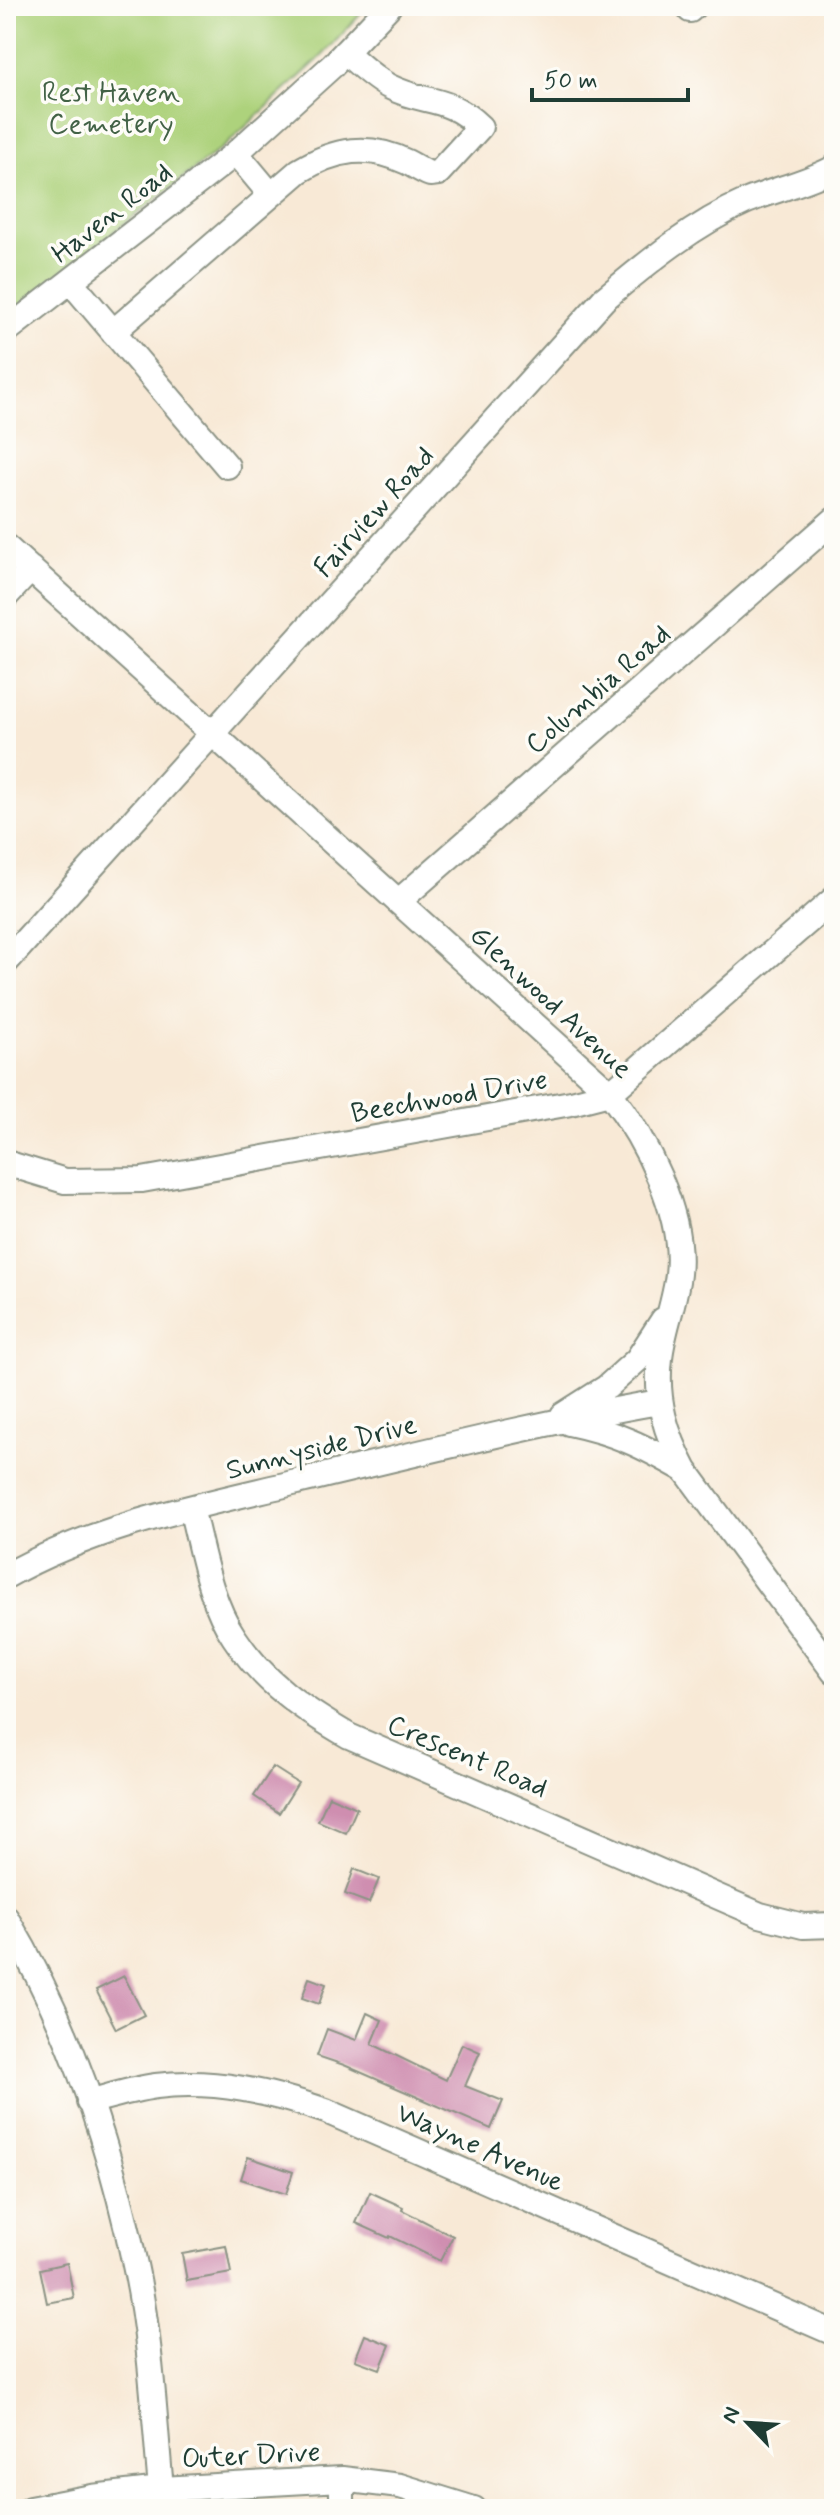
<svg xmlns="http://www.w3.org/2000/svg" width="840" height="2515" font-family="Mynerve,sans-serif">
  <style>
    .green { fill: #add27b; stroke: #668858; stroke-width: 2 }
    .building { fill: #cf8eb0 }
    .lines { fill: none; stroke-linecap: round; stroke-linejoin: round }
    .minor-casing { stroke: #8c9385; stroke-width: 28 }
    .minor { stroke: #fff; stroke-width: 24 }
    .labels { text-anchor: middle; stroke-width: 7; stroke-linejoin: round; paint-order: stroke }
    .park-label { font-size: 28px; fill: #426246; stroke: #fdfcf7 }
    .street-label { font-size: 28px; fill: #1f3d34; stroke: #fdfcf7 }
  </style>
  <rect width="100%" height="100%" fill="#fdfcf7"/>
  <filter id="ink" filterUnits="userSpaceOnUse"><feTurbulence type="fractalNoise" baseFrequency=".0125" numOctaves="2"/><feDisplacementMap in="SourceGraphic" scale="16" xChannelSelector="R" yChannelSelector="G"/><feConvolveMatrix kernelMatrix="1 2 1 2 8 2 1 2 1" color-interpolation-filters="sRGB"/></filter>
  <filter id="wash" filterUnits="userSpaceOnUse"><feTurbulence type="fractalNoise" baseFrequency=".006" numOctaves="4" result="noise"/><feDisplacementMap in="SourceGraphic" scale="32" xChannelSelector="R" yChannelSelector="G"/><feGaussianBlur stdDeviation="1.8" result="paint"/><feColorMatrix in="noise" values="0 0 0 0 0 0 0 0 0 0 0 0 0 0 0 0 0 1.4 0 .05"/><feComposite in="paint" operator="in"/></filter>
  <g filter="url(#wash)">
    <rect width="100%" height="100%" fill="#f8e9d6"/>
    <path class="green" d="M6,6H368L322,56L228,143L6,316Z"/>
    <g id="blocks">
      <path class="building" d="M273,1767L298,1783L279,1813L254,1796Z
        M329,1796L357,1808L346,1833L318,1821Z
        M354,1869L379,1879L369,1903L345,1894Z
        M124,1976L144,2015L116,2029L96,1990Z
        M309,1978L326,1984L319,2004L302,1998Z
        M367,2013L382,2020L372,2044L446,2080L462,2044L480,2052L465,2086L503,2101L491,2129L344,2065L317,2056L327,2029L356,2040Z
        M248,2157L293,2172L286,2194L241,2179Z
        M370,2192L403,2207L402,2210L453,2236L440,2261L390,2236L389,2238L356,2223Z
        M226,2246L231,2273L187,2281L182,2254Z
        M67,2263L74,2298L47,2303L40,2269Z
        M365,2335L390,2345L380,2369L355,2360Z"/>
    </g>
  </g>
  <g filter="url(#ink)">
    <use href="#blocks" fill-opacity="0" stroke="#8c9385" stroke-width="2"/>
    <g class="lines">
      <defs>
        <path id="minor" d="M690,10L694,6
          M236,153L271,195
          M71,282L227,466
          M6,331L236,153L332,66L389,6
          M113,332L299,171C335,149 368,143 407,162C415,166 422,171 430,174L438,173L480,127C446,94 426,105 390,87C373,78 359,64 345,52
          M6,547L610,1093C645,1139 685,1214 678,1274C675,1302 663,1330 660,1358C655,1400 666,1434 685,1470L834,1672
          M6,596L31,569
          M399,901L834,520
          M6,962L604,299C648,262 694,224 747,201C776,189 806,183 834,168
          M6,1163L65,1181L142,1180L571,1103L610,1093L834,899
          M563,1415L607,1387L637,1360L663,1320
          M569,1423C617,1433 643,1446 685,1470
          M191,1508C202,1550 209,1600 234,1637C263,1682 304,1710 349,1736L760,1915L803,1926L834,1925
          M6,1576C96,1525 202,1505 301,1481C420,1453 538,1423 659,1402
          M6,1918C69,2023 110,2146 135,2265C151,2338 154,2414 161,2489
          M89,2102C111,2096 133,2089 156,2086C215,2079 270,2092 326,2111L834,2333
          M342,2479V2509
          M30,2509L92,2497L161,2489L342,2479L400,2486L474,2509"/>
      </defs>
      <use href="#minor" class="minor-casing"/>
      <use href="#minor" class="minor"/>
    </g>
  </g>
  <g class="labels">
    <g class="park-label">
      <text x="111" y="101">Rest Haven<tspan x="111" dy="32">Cemetery</tspan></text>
    </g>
    <g class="street-label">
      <text transform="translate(111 212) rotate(-38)" y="10">Haven Road</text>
      <text transform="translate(373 511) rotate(-48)" y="10">Fairview Road</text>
      <text transform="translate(597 688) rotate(-41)" y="10">Columbia Road</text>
      <text transform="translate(552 1001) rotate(43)" y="10">Glenwood Avenue</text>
      <text transform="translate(449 1095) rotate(-10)" y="10">Beechwood Drive</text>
      <text transform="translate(321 1446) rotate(-14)" y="10">Sunnyside Drive</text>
      <text transform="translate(468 1755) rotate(23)" y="10">Crescent Road</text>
      <text transform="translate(481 2146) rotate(24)" y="10">Wayne Avenue</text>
      <text transform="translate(251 2454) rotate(-3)" y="10">Outer Drive</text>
    </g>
  </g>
  <rect width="840" height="2515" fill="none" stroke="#fdfcf7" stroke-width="32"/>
  <g transform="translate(748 2423) rotate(295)" stroke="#fdfcf7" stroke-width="6" paint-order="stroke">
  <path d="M0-6L14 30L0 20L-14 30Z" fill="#1f3d34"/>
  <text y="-12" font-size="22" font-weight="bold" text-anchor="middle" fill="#1f3d34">N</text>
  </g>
  <path d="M532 88v12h156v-12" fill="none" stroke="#1f3d34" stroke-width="4"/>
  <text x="544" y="88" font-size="24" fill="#1f3d34" stroke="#fdfcf7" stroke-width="6" paint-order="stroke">50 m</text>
</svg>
